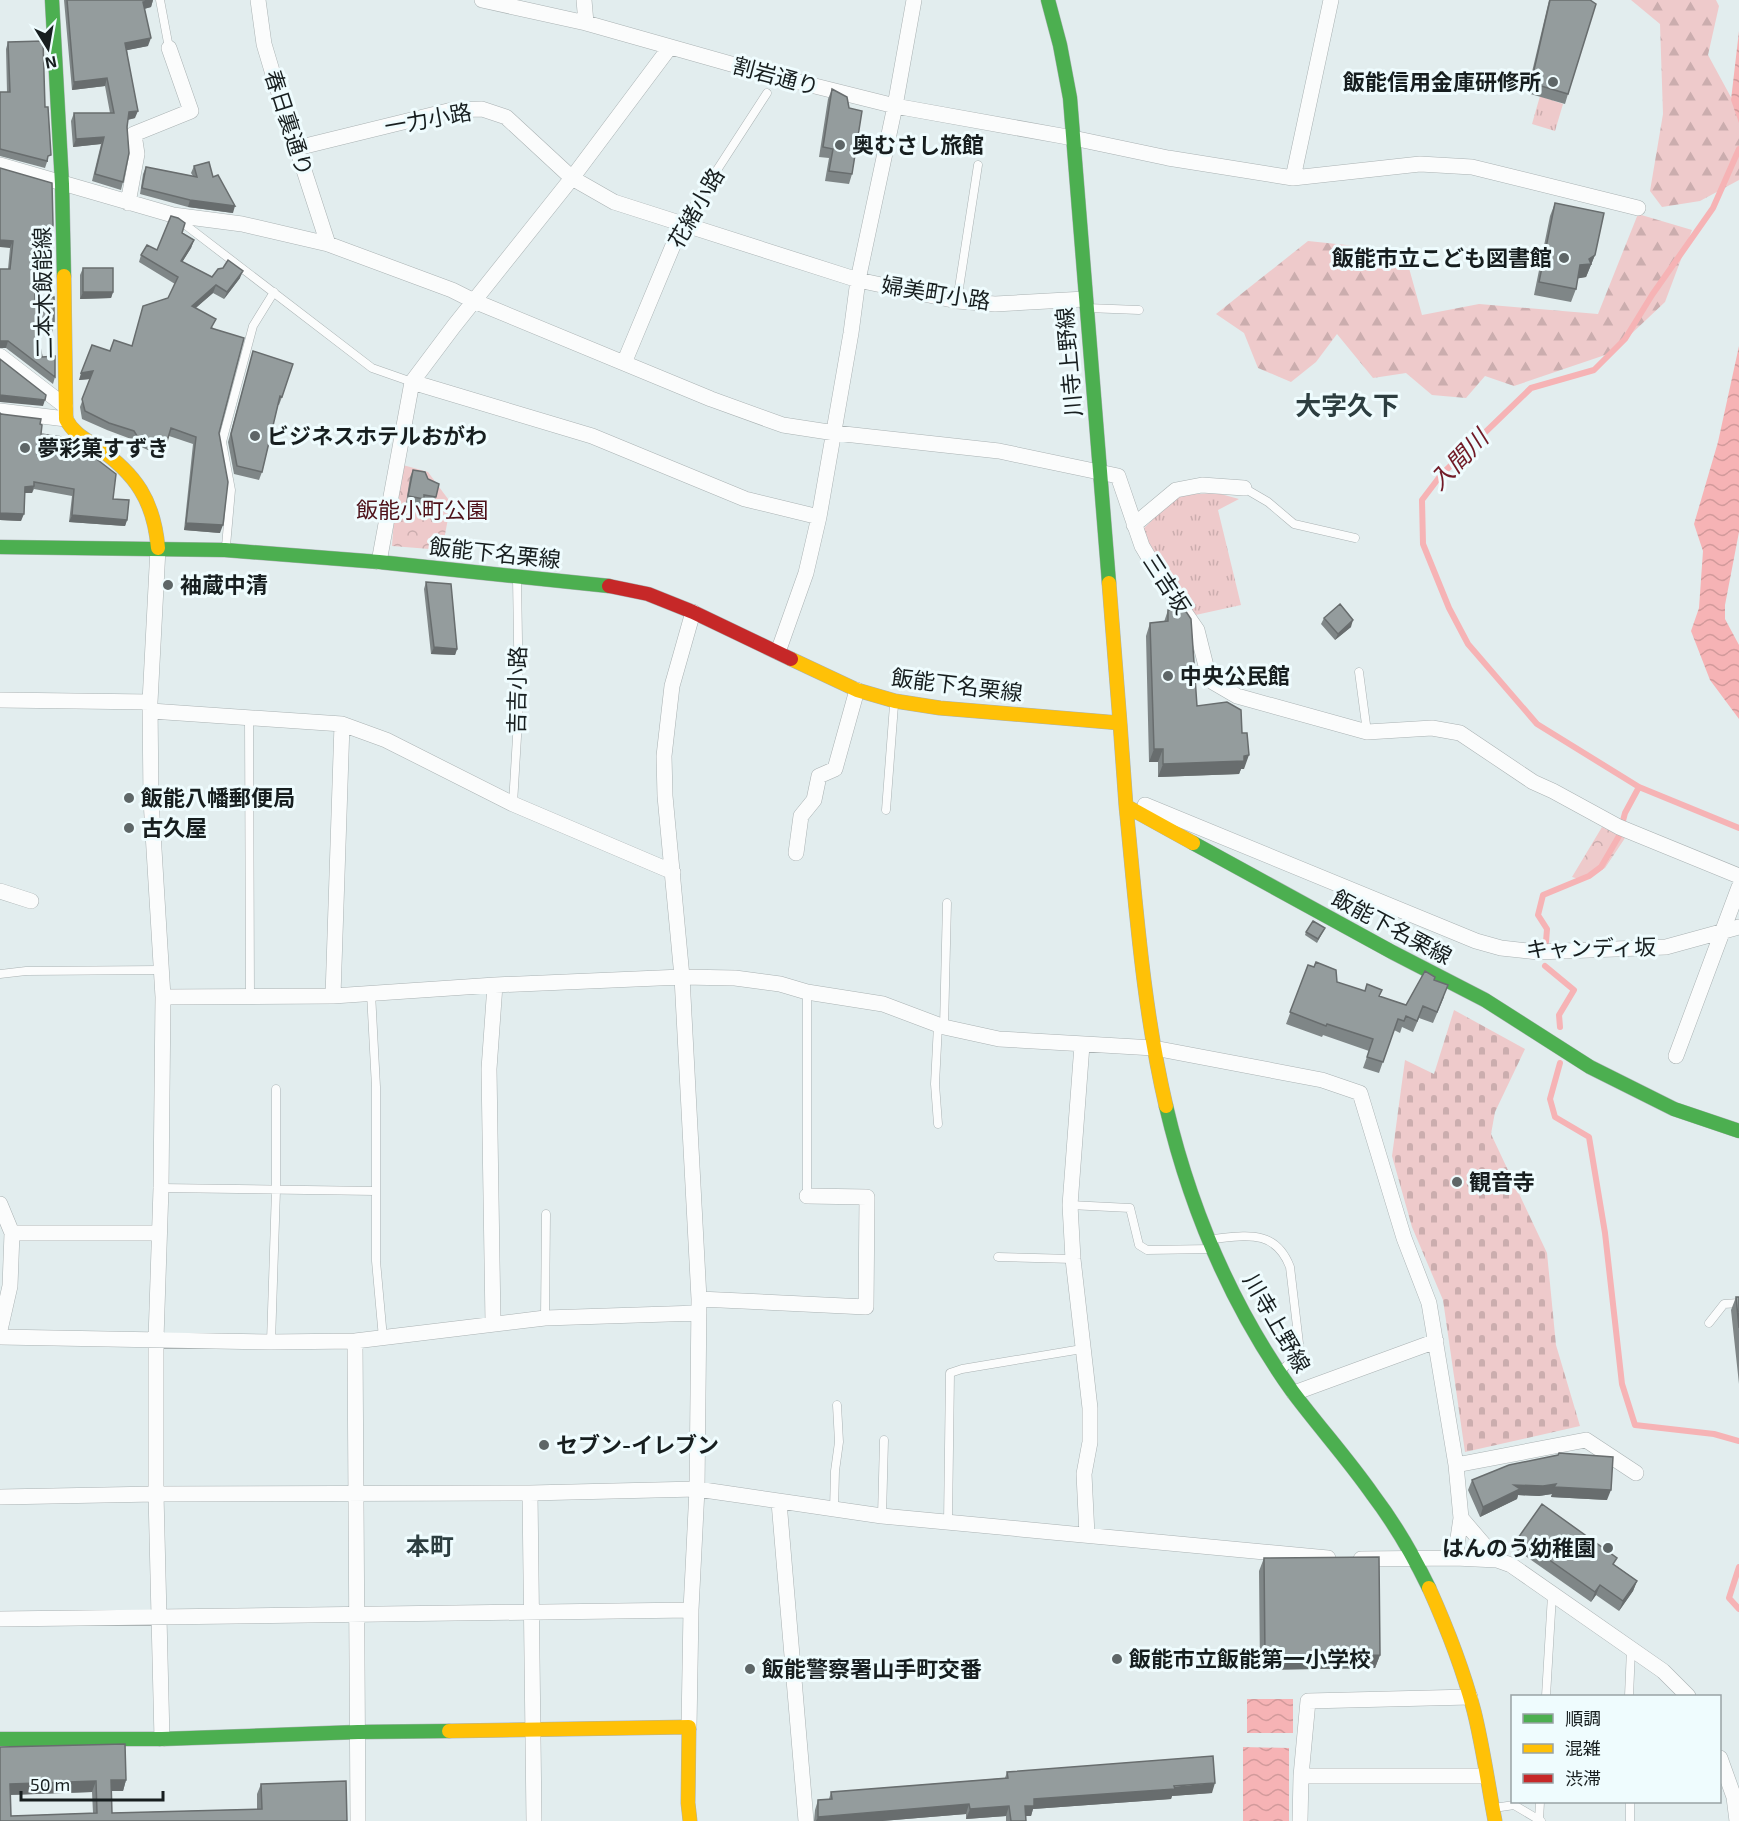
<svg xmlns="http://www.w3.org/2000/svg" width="1739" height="1821" font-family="'Exo 2','Noto Sans JP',sans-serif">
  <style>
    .grass { fill: url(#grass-tufts) }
    .forest { fill: url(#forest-firs) }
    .cemetery { fill: url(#cemetery-stones) }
    .park { fill: url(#park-crowns) }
    .water { fill: url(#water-waves) }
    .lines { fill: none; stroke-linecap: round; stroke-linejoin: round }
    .stream { stroke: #f6b3b5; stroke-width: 6 }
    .lane-casing { stroke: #aab2b3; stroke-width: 9 }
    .street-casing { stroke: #aab2b3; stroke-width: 16 }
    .fast-casing { stroke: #aab2b3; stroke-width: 15 }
    .slow-casing { stroke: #aab2b3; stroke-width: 15 }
    .jam-casing { stroke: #aab2b3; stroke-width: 15 }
    .lane { stroke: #fbfcfc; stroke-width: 8 }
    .street { stroke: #fbfcfc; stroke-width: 15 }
    .fast { stroke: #4caf50; stroke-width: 14 }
    .slow { stroke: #ffc107; stroke-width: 14 }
    .jam { stroke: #c62828; stroke-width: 14 }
    .wall { fill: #7f8687; fill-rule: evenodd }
    .shaded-wall { fill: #686d6e }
    .building { fill: #949c9d; stroke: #686d6e; stroke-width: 1.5; fill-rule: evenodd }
    .poi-dot { fill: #5e6667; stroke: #effcfe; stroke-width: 2 }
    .labels { text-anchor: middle; stroke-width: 6; stroke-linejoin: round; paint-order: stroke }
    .street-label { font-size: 22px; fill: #171e1f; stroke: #effcfe }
    .poi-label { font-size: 22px; font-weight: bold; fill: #171e1f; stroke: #effcfe; text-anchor: start }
    .park-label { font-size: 22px; fill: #4e1119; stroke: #effcfe }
    .water-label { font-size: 24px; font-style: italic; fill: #711a26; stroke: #effcfe }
    .neighbourhood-label { font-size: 24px; font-weight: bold; fill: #2d3e40; stroke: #effcfe }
    .quarter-label { font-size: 26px; font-weight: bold; fill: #2d3e40; stroke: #effcfe }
  </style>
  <defs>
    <pattern id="grass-tufts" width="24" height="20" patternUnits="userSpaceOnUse" patternTransform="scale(1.5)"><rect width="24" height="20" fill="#eecacb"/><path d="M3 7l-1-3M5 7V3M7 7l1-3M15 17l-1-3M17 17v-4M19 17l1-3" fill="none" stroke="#cbadae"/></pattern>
    <pattern id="forest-firs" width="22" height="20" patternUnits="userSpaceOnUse" patternTransform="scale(1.5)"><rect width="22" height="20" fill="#eecacb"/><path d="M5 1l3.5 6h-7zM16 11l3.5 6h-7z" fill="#cbadae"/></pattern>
    <pattern id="cemetery-stones" width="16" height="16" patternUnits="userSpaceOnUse" patternTransform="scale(1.5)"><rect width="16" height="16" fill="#eecacb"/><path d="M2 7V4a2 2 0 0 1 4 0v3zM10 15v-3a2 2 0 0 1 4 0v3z" fill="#cbadae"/></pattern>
    <pattern id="park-crowns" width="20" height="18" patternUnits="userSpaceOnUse" patternTransform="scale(1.5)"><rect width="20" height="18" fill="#eecacb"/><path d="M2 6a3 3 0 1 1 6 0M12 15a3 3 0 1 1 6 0" fill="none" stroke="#cbadae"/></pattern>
    <pattern id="water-waves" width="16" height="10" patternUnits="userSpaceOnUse" patternTransform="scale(1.5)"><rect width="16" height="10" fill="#f6b3b5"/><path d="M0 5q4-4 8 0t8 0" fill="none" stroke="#d29a9b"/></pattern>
  </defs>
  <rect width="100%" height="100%" fill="#e2edee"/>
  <path class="grass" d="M1540,96L1563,104L1555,131L1532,124Z
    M1217,493L1239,499L1218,510L1241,605L1191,616L1144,541L1142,530L1178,495Z"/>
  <path class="forest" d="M1631,0H1716L1719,6L1708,55L1739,112V180L1700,201L1662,207L1650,191L1663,114L1660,24Z
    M1638,214L1692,230L1665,302L1611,353L1514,386L1485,376L1466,398L1432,395L1406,373L1373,378L1337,334L1316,362L1291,382L1258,368L1244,333L1216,314L1308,241L1375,248L1409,268L1422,315L1479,304L1598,314Z"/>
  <path class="cemetery" d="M1454,1010L1525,1049L1495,1112L1491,1134L1547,1253L1556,1345L1580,1426L1465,1452L1443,1300L1412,1227L1392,1156L1405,1060L1434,1074Z"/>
  <path class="park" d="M403,465L428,472L451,503L442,550L392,546L395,506Z
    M1602,827L1625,838L1605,868L1582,880L1572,877Z"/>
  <path class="water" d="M1739,31V123L1731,100Z
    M1739,346V532L1725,605V619L1739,645V719L1710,680L1691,631L1699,608L1703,551L1694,524L1718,442Z
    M1247,1699H1293V1733H1247Z
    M1243,1747L1289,1748V1821H1243Z"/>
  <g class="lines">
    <path class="stream" d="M1739,149L1713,208L1652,295L1625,339L1594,370L1531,388L1441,475L1422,500L1423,544L1449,608L1468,644L1537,724L1639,787L1739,828
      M1546,942L1547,929L1538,915L1543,895L1589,876L1601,867L1619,836L1625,813L1639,787
      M1545,966L1574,990L1559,1015L1560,1027
      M1560,1063L1550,1099L1555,1117L1589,1137L1605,1233L1622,1384L1635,1425L1714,1434L1739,1441
      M1739,1567L1729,1598L1739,1609"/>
    <defs>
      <path id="lane" d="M160,0L169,48
        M179,220L372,368L412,382
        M682,224L767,93
        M957,301L978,165
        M1087,308L1139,310
        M1244,488L1268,502L1294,524L1355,538
        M226,546L231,490L222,442L253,326L274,292
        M1359,672L1367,732
        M249,717L250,997
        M513,804L519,703L517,578
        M886,810L894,705
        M0,974L26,971L161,970
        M807,992V1196
        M371,993L376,1087V1261L383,1338
        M938,1025L935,1084L938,1124
        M944,1027L947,903
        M161,1188L375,1191
        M1070,1205L1130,1208L1139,1245L1147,1250L1211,1249
        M1211,1239C1245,1236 1275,1228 1290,1267L1300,1352L1281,1371
        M998,1257L1073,1259
        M545,1318L546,1214
        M1709,1323L1724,1304L1739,1303
        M271,1342L276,1190V1089
        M834,1510L835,1471L839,1442L837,1405
        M882,1516L884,1440
        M948,1522L950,1373L962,1369L1082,1349
        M1546,1696L1552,1595
        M1629,1696L1631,1649
        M1630,1802V1821
        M1494,1808L1514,1805L1541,1821
        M1539,1820L1540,1802"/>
      <path id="street" d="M258,0L264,44L275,81L328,244
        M482,0L586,23L763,73L895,106L1073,138L1168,158L1293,178L1420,164L1472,167L1638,208
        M584,0L586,23
        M297,148L452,110L482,109L506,117L572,178L614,202L858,280L957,301L995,304L1085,299
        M0,165L173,215L242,224L328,244L452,290L474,301L711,399L783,425L835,433L999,451L1118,476L1142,546L1161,578L1197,630L1207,670L1213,682L1237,696L1367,732L1432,728L1460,733L1533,782L1553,791L1619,827L1739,876
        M1293,178L1331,0
        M128,203L137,154L134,134L191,111L169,48
        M0,356L65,406
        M624,363L682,224
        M412,382L592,436L745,499L819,517
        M0,411L66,419
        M1134,525L1176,490L1202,485L1244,488
        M158,548L150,702L151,800L163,997L161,1188L156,1339V1494L162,1739
        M379,562L412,382L454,326L572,178L670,47
        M778,652L806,573L819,517L851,333L858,280L895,106L914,0
        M0,700L150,702
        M151,711L342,724L386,740L513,804L673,872
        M1145,805L1476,941L1501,948L1538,952L1666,947L1739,927
        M796,853L801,816L814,800L819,776L835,769L857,690
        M0,891L31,901
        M333,996L342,724
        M163,997L333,996L495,985L682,977L735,978L780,984L807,992L883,1004L944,1027L999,1039L1154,1048L1322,1080L1360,1093L1404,1238L1429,1303L1456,1465L1461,1518L1455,1558
        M1082,1045L1070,1205L1073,1259L1090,1408V1442L1084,1474L1087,1535
        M1676,1056L1739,887
        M0,1204L12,1233L10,1286L0,1330
        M12,1233H159
        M699,1299L866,1307L867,1197L807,1196
        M493,1323L489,1069L495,985
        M0,1337L271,1342L355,1341L545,1318L699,1313
        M355,1341L358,1821
        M1294,1393L1436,1341
        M1456,1465L1586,1440L1636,1473
        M530,1493L534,1821
        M0,1497L156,1494L530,1493L697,1489L882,1516L1328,1558
        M779,1502L806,1821
        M1461,1518L1497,1560
        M1361,1559L1455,1558L1497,1560L1511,1565L1663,1671L1688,1696
        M0,1619L691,1610
        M689,1727L691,1610L697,1489L699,1299L682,977L665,796L664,756L672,686L693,612
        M1720,1758L1734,1797L1737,1821
        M1301,1776H1486
        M1300,1821L1301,1776L1308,1701L1470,1697"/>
      <path id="fast" d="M52,0L62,184L64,276
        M1048,0L1060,45L1070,98L1109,583
        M0,547L225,550L379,562L609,586
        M1193,843L1392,952L1485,1000L1590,1067L1674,1109L1739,1131
        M1166,1106C1190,1208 1231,1305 1292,1391C1318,1426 1348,1459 1373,1495C1395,1524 1413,1555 1429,1588
        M0,1739H162L358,1732L449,1731"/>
      <path id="slow" d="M64,276L66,419C73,433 85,439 97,447C136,474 154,501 158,548
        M1109,583L1120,723
        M791,659L857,690L895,701L940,708L1120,723L1126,806L1193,843
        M1126,806C1136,906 1143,1008 1166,1106
        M1429,1588C1447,1628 1463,1669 1474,1711C1483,1747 1488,1784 1495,1821
        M449,1731L689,1727L688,1803L690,1821"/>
      <path id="jam" d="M609,586L648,594L693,612L791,659"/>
    </defs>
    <use href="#lane" class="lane-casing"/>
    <use href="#street" class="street-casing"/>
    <use href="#fast" class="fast-casing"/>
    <use href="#slow" class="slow-casing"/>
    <use href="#jam" class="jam-casing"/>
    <use href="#lane" class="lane"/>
    <use href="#street" class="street"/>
    <use href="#fast" class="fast"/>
    <use href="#slow" class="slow"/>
    <use href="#jam" class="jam"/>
  </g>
  <path class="wall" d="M64,0H153L151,7L144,9L148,46L127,50L135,118L128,120L123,182L121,190L92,181L101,144L73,147L71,121L74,113H110L105,86L72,90Z
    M1549,0H1590L1568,94L1565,104L1527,93Z
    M8,42L45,107L48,162H47L45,168L0,156V92H7L6,49Z
    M832,89L849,108L852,174L849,184L825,181L829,158L819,157L828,99Z
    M194,166L213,177L233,213L188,207L140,194L143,174L146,167L193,176L191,173Z
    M0,168L49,246L46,252H42L39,274L35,273V299L54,325L52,332L37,333L42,357L55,377L53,384L6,348L8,269L10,248Z
    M1555,203L1595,255L1586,277L1578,278L1576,289L1571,302L1534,295L1550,216Z
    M182,233L194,240L191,248L182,262L212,277L240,278L224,299L213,293L195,308L213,328L219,433L220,533L184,530L193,444L169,436L162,456L134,444L131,439L107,430L82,419L80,407L90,379L79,380L110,351L132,346L143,306L168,298L175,284L139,262L141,255L157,250Z
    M83,268L113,292L111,298L80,299V275Z
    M253,351L282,397L279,405H278L262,472L259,480L234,474L228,442Z
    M0,413L40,424L41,434L113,499L127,520L125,526L69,522L72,496L34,489L32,493H25L21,521L0,520Z
    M413,470L436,497L433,504L423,501L421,506L406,503L410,477Z
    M426,582L457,649L455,655L431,654L424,589Z
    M1168,610L1197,706L1244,769H1241L1239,774L1158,777V762H1149L1146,636L1150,623L1164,622Z
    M1324,618L1351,627L1335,640L1321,624Z
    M1325,928L1317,943L1305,935L1306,932Z
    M1308,965L1337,982L1406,1005L1434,980L1444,997L1433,1023L1419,1018L1413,1032L1402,1027L1400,1033L1394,1030L1379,1073L1363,1068L1369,1051L1323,1035L1322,1037L1286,1024Z
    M1736,1297H1739V1384L1731,1310Z
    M1559,1453L1607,1500L1551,1497L1552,1494L1539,1496L1518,1495L1517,1499L1480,1517L1468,1490L1472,1480L1558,1456Z
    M1518,1538L1615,1565L1637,1581L1633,1591L1619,1611L1596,1595L1591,1602L1514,1548Z
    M1264,1558L1380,1655L1375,1668L1260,1670L1259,1571Z
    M0,1747L126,1780L123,1791H111L112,1813L257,1809V1794L261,1784L347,1821H0ZM92,1792L93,1813L11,1816L10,1795Z
    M1007,1772L1212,1793L1172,1796L1171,1799L1033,1809L1031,1816H1026V1821H1006V1816L966,1819V1814L882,1821H814L815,1810L818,1800L829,1799L831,1792L1005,1778Z"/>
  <path class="shaded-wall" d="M153,0L151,7L140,10L143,2Z
    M151,38L148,46L123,51L125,43Z
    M107,78L105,86L72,90L74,82Z
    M138,111L135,118L126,120L129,112Z
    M104,137L101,144L73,147L76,139Z
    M190,200L235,206L233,213L188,207Z
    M0,240L13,241L10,248L0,247Z
    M194,240L191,248L178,269L181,261Z
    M1595,255L1586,277L1575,279L1580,265Z
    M35,266L42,267L39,274L32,273Z
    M243,271L240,278L224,299L227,292Z
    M216,285L213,293L189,314L192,306Z
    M83,292H113L111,298L80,299Z
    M54,325L52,332L34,334L36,327Z
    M0,341H8L6,348H0Z
    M93,371L90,379L79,380L81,373Z
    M0,395L45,400L43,406L0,402Z
    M34,486L32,493H23L25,487Z
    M0,513L24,514L21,521L0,520Z
    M72,515L127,520L125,526L69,522Z
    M186,523L223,525L220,533L184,530Z
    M1353,620L1351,627L1335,640L1338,634Z
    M434,647L457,649L455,655L431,654Z
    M1154,749H1163L1158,762H1149Z
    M1249,755L1244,769H1241L1239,774L1158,777L1163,764Z
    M1556,1484L1611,1490L1607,1500L1551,1497L1552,1494L1539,1496L1518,1495L1517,1499L1480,1517L1483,1507L1514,1485Z
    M1637,1581L1633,1591L1619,1611L1623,1601Z
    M1600,1585L1596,1595L1591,1602L1595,1592Z
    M1380,1655L1375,1668L1260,1670L1265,1656Z
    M111,1780H126L123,1791H107Z
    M96,1781L92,1792L6,1795L10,1784Z
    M1215,1783L1212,1793L1172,1796L1171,1799L1033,1809L1031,1816H1021L1025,1806L1034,1799Z
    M969,1804L966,1814L882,1821H816L818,1817Z
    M1009,1806L1006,1816L966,1819L970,1809Z"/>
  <path class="building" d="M67,0H152L143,2L151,38L125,43L138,111L129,112L127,127L129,153L123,182L95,174L104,137L76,139L74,113H114L107,78L74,82Z
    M1550,0H1590L1596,4L1568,94L1531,83Z
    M43,41L45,107H48L51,155L48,156L47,161L0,149V92H10L8,42Z
    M832,89L847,97L849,108L862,111L852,174L829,171L833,149L823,147Z
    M209,162L213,177L218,175L235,206L190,200L142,188L146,167L197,177L194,166Z
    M0,168L52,183L53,225L49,246L43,244L42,267L35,266V299L54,297V325L36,327L42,357L55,356V377L8,341H0V269H10L13,241L0,240Z
    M1555,203L1604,213L1595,255L1589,259L1591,264L1580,265L1576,289L1539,282Z
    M171,216L178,218L185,223L182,233L194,240L181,261L212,277L218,269L223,268L228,260L243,271L227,292L216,285L192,306L216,319L211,328L244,338L219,433L228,482L223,525L186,523L196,437L171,428L165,448L137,436L134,431L109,423L85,411L82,399L93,371L81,373L92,345L110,351L114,340L132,346L143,306L168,298L178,277L141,255L147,245L157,250Z
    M83,268H113V292H83Z
    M253,351L293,364L282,397L280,396L262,472L237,466L231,434Z
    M0,359L46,395L45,400L0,395Z
    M0,413L1,414L41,419L40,424L42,425L41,434L69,438L116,474L113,499L129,500L127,520L72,515L74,489L34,482V486L25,487L24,514L0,513Z
    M413,470L425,472L428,479L439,484L436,497L424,495V499L408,496Z
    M426,582L451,584L457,649L434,647Z
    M1340,604L1353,620L1338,634L1324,618Z
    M1168,610H1185L1191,619L1197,706L1227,702L1241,710L1242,733H1247L1249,755L1244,756V761L1163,764V749H1154L1150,623L1168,621Z
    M1313,921L1325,928L1318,939L1306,932Z
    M1316,962L1336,970L1337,982L1365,991L1367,984L1382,990L1379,996L1406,1005L1425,971L1435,977L1434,980L1448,985L1437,1012L1423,1006L1417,1021L1406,1016L1404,1021L1398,1019L1383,1062L1367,1057L1373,1039L1327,1024L1326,1026L1290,1012L1308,965L1314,967Z
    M1736,1297H1739V1328Z
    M1559,1453L1613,1457L1611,1490L1554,1487L1556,1484L1543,1486L1514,1485L1520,1489L1483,1507L1472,1480L1509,1465L1558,1455Z
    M1542,1504L1617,1558L1613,1564L1637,1581L1623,1601L1600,1585L1595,1592L1518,1538Z
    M1379,1557L1380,1655L1265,1656L1264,1558Z
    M125,1744L126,1780H111L112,1813L262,1809L261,1784L346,1781L347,1821H0V1747ZM96,1781L97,1813L11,1816L10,1784Z
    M1213,1756L1215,1783L1174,1786L1175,1789L1034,1799V1806H1025L1026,1821H1011L1009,1806L970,1809L969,1804L818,1817V1800L832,1799L831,1792L1008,1778L1007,1772Z"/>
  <g class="poi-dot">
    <circle cx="1553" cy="82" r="6"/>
    <circle cx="840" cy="145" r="6"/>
    <circle cx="1564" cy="258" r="6"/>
    <circle cx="255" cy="436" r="6"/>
    <circle cx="25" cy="448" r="6"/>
    <circle cx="168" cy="585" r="6"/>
    <circle cx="1168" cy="676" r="6"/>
    <circle cx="129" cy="798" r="6"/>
    <circle cx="129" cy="828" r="6"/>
    <circle cx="1457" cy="1182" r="6"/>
    <circle cx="544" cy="1445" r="6"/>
    <circle cx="1608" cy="1548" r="6"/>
    <circle cx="1117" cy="1659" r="6"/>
    <circle cx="750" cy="1669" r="6"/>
  </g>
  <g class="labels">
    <g class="street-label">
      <text transform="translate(776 76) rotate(15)" y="8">割岩通り</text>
      <text transform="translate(428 119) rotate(-10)" y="8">一力小路</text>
      <text transform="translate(289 123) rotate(72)" y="8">春日裏通り</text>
      <text transform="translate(696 208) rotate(-60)" y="8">花緒小路</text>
      <text transform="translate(43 293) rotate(-91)" y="8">二本木飯能線</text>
      <text transform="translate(936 293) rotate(9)" y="8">婦美町小路</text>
      <text transform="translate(1069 362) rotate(-95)" y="8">川寺上野線</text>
      <text transform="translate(495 553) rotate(6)" y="8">飯能下名栗線</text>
      <text transform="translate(1167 584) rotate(57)" y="8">三吉坂</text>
      <text transform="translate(957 685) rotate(7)" y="8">飯能下名栗線</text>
      <text transform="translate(517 690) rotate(-89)" y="8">吉吉小路</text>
      <text transform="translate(1392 927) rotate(28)" y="8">飯能下名栗線</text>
      <text transform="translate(1591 948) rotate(-1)" y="8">キャンディ坂</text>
      <text transform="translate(1277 1323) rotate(60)" y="8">川寺上野線</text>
    </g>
    <g class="poi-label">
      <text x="1541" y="90" text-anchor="end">飯能信用金庫研修所</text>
      <text x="852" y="153">奥むさし旅館</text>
      <text x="1552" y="266" text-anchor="end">飯能市立こども図書館</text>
      <text x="267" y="444">ビジネスホテルおがわ</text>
      <text x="37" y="456">夢彩菓すずき</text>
      <text x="180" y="593">袖蔵中清</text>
      <text x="1180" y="684">中央公民館</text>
      <text x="141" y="806">飯能八幡郵便局</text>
      <text x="141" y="836">古久屋</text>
      <text x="1469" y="1190">観音寺</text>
      <text x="556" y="1453">セブン-イレブン</text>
      <text x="1596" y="1556" text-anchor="end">はんのう幼稚園</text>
      <text x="1129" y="1667">飯能市立飯能第一小学校</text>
      <text x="762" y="1677">飯能警察署山手町交番</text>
    </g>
    <g class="park-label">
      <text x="422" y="518">飯能小町公園</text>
    </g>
    <g class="water-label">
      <text transform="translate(1459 460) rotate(-46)" y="8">入間川</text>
    </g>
    <g class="neighbourhood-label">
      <text x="430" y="1555">本町</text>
    </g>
    <g class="quarter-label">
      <text x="1347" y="415">大字久下</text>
    </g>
  </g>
  <rect x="1511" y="1695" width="210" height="108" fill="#effcfe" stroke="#99a3a5" stroke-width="1.5"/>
  <rect x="1523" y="1714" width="30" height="9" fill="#4caf50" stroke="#99a3a5" stroke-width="1.5"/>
  <text x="1565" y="1725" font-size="18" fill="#171e1f">順調</text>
  <rect x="1523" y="1744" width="30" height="9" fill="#ffc107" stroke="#99a3a5" stroke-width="1.5"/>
  <text x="1565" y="1755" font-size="18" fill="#171e1f">混雑</text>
  <rect x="1523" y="1774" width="30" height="9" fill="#c62828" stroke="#99a3a5" stroke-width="1.5"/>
  <text x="1565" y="1785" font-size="18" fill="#171e1f">渋滞</text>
  <g transform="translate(48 48) rotate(169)" stroke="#effcfe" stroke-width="4.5" paint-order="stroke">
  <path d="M0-4.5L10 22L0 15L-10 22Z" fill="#171e1f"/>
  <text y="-9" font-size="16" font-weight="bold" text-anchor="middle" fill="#171e1f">N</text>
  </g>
  <path d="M21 1791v9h142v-9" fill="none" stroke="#171e1f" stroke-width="3"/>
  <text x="30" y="1791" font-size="18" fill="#171e1f" stroke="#effcfe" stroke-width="4.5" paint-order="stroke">50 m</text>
</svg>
